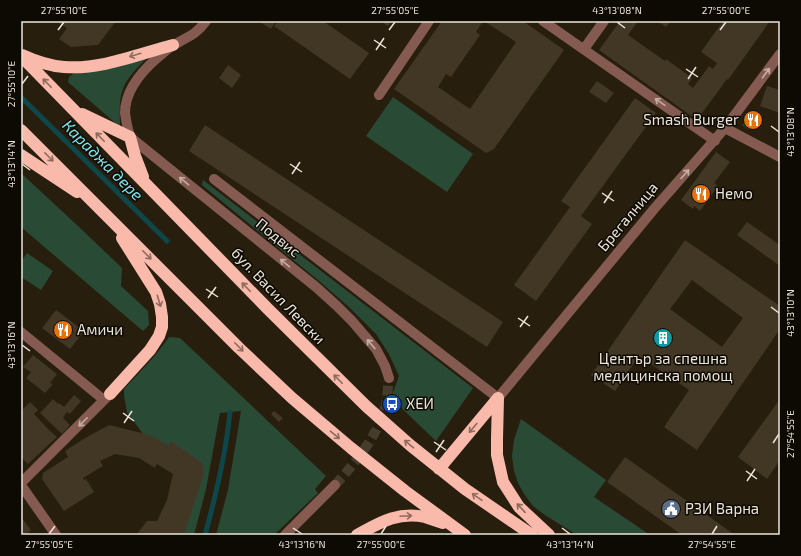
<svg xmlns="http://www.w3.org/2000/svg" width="801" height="556" font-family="'Exo 2',sans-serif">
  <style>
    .green { fill: #294b36 }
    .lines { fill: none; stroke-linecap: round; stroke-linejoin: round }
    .stream { stroke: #0f464a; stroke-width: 5 }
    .building { fill: #423725; fill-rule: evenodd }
    .minor-tunnel { stroke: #453c2c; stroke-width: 10; stroke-dasharray: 10 5; stroke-linecap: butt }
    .minor { stroke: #855b51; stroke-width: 10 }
    .highway { stroke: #fabaab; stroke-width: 12 }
    .oneway { stroke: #8f6a5f }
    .oneway2 { stroke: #c3aea3 }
    .ticks { fill: none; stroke: #ece5da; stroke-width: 1.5 }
    .labels { text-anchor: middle; stroke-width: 3; stroke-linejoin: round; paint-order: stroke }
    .poi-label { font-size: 15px; fill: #ece5da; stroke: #0d0903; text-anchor: start }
    .street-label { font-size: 15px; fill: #ece5da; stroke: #0d0903 }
    .water-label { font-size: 16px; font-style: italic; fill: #7ce7ef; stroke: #0d0903 }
    .neatline { fill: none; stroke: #ece5da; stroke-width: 1.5 }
    .ticks-label { font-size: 10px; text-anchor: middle; fill: #ece5da }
  </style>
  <rect width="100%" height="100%" fill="#281e0d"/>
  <path class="green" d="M150,55C138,67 125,78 121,95C119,105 120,117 120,127L68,82L69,77L75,72Z
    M393,97L473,154L447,192L366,136Z
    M21,173L79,227L122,268L121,286L148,311L149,325L143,331L21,227Z
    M203,180L473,388L436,441L391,398L399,376L389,354L376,334L349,307L318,280L281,250L202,185Z
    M27,253L53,271L41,290L21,277V262Z
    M169,337L180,338L326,476L315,489L318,493L274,535H216L228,490L241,411L220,413L206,489L194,535H158L181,463L146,438L127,412L124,396V389C140,372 156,356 169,337Z
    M521,419L606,480L594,497L650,535H577L545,515L533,506L524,494L518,483L514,471L512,456L514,440Z"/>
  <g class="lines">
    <path class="stream" d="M21,97L167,241
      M205,535C216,495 226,453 230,412"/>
  </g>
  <path class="building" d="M60,21H116L98,45L71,47L59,39L67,28L59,23Z
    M259,21H276L271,29Z
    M278,21H323L369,53L350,79L274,26Z
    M380,21H392L388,26Z
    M442,21H483L476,32L480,35L451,77L446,74L438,87L470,109L516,42L484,21H523L564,50L494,149L486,153L394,89Z
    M620,21H638L628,35L665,61L666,59L692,78L688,84L693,88L709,66L713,69L717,63L701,52L723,21H770L728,80L727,79L697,120L599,50Z
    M657,21H671L666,27Z
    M228,65L241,75L232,88L219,78Z
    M597,81L614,93L606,103L589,92Z
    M767,86L780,90V113L760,106Z
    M635,98L656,113L581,216L592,224L536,301L514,285L570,207L561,201Z
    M751,113L758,118L749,130L742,125Z
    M205,125L503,322L487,347L189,151Z
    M716,152L730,162L714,183L718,186L700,211L694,206L693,209L681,200Z
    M747,222L780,245V266L737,235Z
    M685,240L780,306V329L697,450L664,427L689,390L639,356L615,391L591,375ZM692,280L743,318L722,347L670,309Z
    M56,310L84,331L70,349L42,328Z
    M33,355L57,374L50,383L53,384L45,393L26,378L31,372L23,367Z
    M74,395L81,401L70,414L67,412L63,418L70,425L62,434L40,413L53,399L58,404L59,403L64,407Z
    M780,399V460L767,479L738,457Z
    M30,402L38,410L34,414L49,430L57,437L28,464L21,457V411Z
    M274,411L283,418L279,422L271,414Z
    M109,425L150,435L169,446L171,441L202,463L204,473L185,532L183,535H136L147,521H157L167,500L173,474L157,464L155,468L139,458L115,454L100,461L103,466L83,478L84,480L86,479L94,492L64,511L42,479L43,473L68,457L65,451L85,438Z
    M625,457L735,535H682L607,482Z
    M21,517L31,530L26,535H21Z"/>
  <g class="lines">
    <path class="minor-tunnel" d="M335,485C354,464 373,442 383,414C388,403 387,390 389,378"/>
    <path class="minor" d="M206,21C195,36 188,36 174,45C168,48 162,54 157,58C141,72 125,91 125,113C126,121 128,130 130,137L316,287L337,306L352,321L376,349L385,366L389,378
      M543,21L715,141
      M584,49L604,21
      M379,95L429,21
      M725,128L780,157
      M214,179L498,398L654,209L725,128L780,54
      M21,332L104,400
      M21,483L110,394
      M21,485L56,535
      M285,535L335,485"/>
    <path class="highway" d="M22,55C35,61 50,66 64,67C100,70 139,54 173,45
      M21,56L267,308L366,406L410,445L465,489L532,535
      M82,114L130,137L135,156L143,177
      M21,130L239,348L292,398L351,448L405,491L465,535
      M21,155L77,192
      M110,394L150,350L159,336L162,327V317L160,304L156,292L122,238
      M498,398L497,439V455L503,482L519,507L549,535
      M439,469L498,398
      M357,535C379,523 398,511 425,517C431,519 437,521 443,523"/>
  </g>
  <defs><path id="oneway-shaft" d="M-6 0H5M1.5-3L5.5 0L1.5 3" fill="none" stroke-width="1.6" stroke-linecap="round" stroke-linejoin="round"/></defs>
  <g class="oneway">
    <use href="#oneway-shaft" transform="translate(135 55) rotate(163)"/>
    <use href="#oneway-shaft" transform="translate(47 83) rotate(-134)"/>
    <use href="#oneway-shaft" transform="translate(100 137) rotate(-134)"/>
    <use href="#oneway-shaft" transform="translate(49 157) rotate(45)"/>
    <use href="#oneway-shaft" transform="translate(147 255) rotate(45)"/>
    <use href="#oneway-shaft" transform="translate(246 287) rotate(-134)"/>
    <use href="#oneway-shaft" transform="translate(159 301) rotate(73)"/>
    <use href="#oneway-shaft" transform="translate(239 347) rotate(45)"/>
    <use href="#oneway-shaft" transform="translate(338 379) rotate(-135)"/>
    <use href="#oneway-shaft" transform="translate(473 428) rotate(130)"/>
    <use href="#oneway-shaft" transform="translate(335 435) rotate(40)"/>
    <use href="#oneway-shaft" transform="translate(409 444) rotate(-140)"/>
    <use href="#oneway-shaft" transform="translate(477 497) rotate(-145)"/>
    <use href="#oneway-shaft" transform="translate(521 508) rotate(-133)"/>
    <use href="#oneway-shaft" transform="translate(406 516) rotate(-3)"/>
  </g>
  <g class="oneway2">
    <use href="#oneway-shaft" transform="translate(766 73) rotate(-53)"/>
    <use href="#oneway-shaft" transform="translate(660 102) rotate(-145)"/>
    <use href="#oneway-shaft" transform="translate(685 174) rotate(-48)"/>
    <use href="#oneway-shaft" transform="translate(184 181) rotate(-141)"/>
    <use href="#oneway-shaft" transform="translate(285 263) rotate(-141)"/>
    <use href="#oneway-shaft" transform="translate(371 344) rotate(-131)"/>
    <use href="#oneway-shaft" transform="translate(83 422) rotate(135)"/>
  </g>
  <path class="ticks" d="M617,22L625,28M58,30L64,22M389,30L395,22M720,30L726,22M374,40L386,48M376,50L384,38M686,69L698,77M688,79L696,67M22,84L28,76M771,126L779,132M22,164L30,170M290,164L302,172M292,174L300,162M602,193L614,201M604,203L612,191M206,289L218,297M208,298L216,287M771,307L779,313M518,318L530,326M520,327L528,316M22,345L30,351M123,413L134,421M124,423L132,411M434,442L446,450M773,443L779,434M436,452L444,440M746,471L757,479M747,481L755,469M293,528L302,534M562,528L570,534M49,534L55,526M381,534L386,526M712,534L717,526"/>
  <defs>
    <symbol id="restaurant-disc" viewBox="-11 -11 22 22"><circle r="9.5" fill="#e8710a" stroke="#0d0903"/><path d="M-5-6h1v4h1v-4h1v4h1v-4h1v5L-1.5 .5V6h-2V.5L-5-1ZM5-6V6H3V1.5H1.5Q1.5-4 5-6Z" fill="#fff"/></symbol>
    <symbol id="building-disc" viewBox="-11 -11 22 22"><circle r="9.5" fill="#0f9aa8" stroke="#0d0903"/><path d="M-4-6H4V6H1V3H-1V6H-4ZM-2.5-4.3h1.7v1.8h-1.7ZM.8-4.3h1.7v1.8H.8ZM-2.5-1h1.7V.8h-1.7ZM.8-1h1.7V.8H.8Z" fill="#fff"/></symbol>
    <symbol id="bus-disc" viewBox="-11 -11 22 22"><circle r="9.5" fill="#1a4fb4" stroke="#0d0903"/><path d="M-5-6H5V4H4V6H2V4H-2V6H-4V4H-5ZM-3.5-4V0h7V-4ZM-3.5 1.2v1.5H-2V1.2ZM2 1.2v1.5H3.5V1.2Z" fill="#fff"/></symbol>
    <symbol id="civic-disc" viewBox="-11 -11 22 22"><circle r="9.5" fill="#5c6f8a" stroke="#0d0903"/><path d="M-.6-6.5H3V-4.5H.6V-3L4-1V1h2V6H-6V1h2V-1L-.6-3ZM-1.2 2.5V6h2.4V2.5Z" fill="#fff"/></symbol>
  </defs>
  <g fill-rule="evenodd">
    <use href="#restaurant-disc" x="742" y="109" width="22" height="22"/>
    <use href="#restaurant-disc" x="690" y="183" width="22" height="22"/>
    <use href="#restaurant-disc" x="52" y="319" width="22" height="22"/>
    <use href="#building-disc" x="652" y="327" width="22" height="22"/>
    <use href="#bus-disc" x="381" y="393" width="22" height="22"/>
    <use href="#civic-disc" x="660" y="498" width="22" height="22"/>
  </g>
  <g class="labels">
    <g class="poi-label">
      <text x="739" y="125" text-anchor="end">Smash Burger</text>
      <text x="715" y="199">Немо</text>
      <text x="77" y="335">Амичи</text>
      <text x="663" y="364" text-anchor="middle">Център за спешна<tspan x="663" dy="17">медицинска помощ</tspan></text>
      <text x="406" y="409">ХЕИ</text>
      <text x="685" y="514">РЗИ Варна</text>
    </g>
    <g class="street-label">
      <text transform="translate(628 217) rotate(-50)" y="5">Брегалница</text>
      <text transform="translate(278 238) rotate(39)" y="5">Подвис</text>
      <text transform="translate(278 296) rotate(46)" y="5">бул. Васил Левски</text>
    </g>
    <g class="water-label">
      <text transform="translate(103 160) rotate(45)" y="6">Караджа дере</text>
    </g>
  </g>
  <rect width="801" height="556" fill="none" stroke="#0d0903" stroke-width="44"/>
  <rect x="22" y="22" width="757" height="512" class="neatline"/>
  <g class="ticks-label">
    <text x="64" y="14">27°55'10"E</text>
    <text x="395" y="14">27°55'05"E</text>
    <text x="617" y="14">43°13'08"N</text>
    <text x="726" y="14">27°55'00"E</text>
    <text transform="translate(11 84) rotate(-90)" y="4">27°55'10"E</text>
    <text transform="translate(790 132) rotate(-90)" y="4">43°13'08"N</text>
    <text transform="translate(11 164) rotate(-90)" y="4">43°13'14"N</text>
    <text transform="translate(790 313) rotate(-90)" y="4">43°13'10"N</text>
    <text transform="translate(11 345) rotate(-90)" y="4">43°13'16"N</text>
    <text transform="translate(790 434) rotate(-90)" y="4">27°54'55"E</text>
    <text x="49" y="548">27°55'05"E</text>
    <text x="302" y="548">43°13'16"N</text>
    <text x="381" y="548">27°55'00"E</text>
    <text x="570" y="548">43°13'14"N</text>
    <text x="712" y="548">27°54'55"E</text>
  </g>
</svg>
